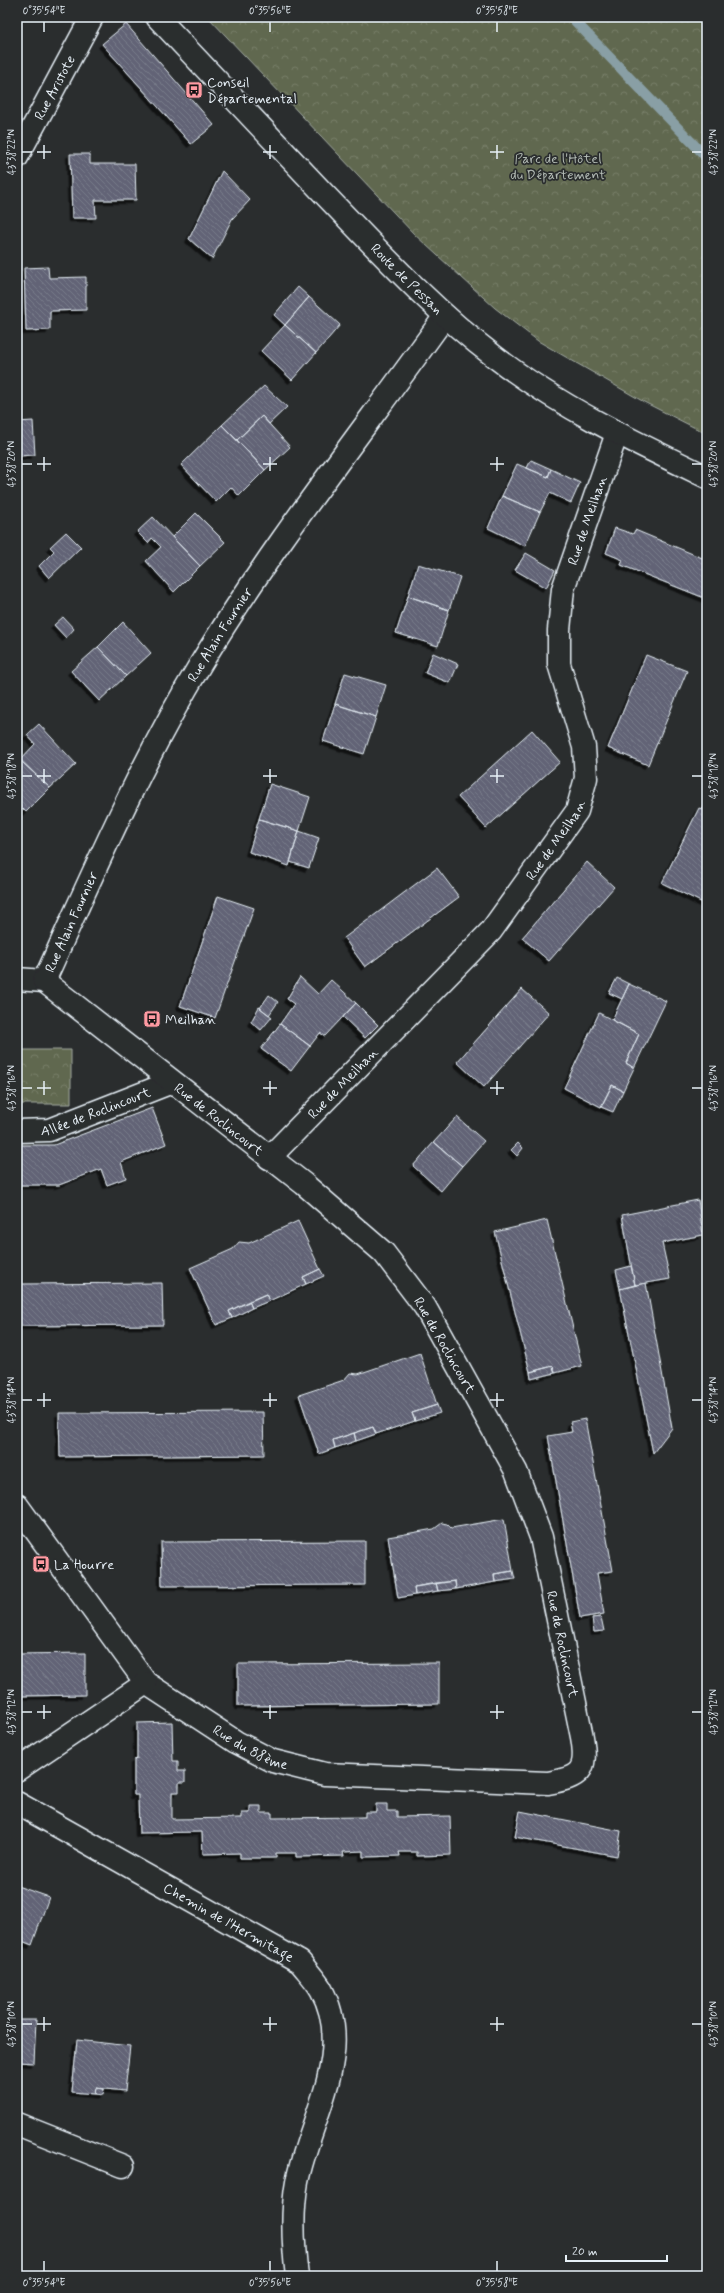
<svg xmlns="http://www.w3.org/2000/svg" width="724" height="2293" font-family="Mynerve,sans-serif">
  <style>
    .park { fill: url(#park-crowns); stroke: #a4aca4 }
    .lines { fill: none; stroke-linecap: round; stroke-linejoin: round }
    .stream { stroke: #899fa5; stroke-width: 10 }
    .building { fill: url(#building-back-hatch); stroke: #e8f1f8; filter: url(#shadow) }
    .minor-casing { stroke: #e8f1f8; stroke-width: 25 }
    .major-casing { stroke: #e8f1f8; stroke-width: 25 }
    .minor { stroke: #2a2d2e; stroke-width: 22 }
    .major { stroke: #2a2d2e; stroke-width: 22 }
    .ticks { fill: none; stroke: #e8f1f8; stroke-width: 1.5 }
    .labels { text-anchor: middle; stroke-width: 3.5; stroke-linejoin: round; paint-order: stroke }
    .poi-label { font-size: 14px; fill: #e8f1f8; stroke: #2a2d2e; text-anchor: start }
    .street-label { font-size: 14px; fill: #e8f1f8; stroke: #2a2d2e }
    .park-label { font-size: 14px; fill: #b2bab4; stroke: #2a2d2e }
    .neatline { fill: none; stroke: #e8f1f8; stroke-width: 1.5 }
    .ticks-label { font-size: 10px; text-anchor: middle; fill: #e8f1f8 }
  </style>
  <defs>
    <pattern id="park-crowns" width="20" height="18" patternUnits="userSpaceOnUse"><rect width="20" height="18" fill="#60684f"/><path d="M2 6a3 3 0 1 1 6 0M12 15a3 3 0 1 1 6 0" fill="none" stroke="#777e69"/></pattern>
    <pattern id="building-back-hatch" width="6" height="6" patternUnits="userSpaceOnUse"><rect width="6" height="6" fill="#626476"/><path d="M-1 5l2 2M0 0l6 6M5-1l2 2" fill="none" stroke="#787b8a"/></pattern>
    <filter id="shadow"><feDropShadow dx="-3.5" dy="3.5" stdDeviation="0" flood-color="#0009"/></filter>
  </defs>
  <rect width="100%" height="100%" fill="#2a2d2e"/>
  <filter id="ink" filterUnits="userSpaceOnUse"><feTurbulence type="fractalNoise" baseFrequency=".025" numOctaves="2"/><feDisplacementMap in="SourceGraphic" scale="8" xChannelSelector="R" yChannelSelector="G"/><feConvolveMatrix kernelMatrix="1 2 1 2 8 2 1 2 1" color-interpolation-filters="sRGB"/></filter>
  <g filter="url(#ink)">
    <path class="park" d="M208,17H707V434L644,402L538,341L495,308L414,234Z
      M17,1050H71V1104H17Z"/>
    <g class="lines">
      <path class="stream" d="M571,17L707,158"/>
    </g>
    <path class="building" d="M126,24L214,125L191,144L102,44Z
      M70,154H90V164H135L136,200H95L96,218H72Z
      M222,171L250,200L232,219L212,259L189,239Z
      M48,267L49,278L86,277V310L50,311V330L26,331L24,268Z
      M298,287L309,297L285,325L274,315Z
      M309,297L340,325L316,353L285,325Z
      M285,325L316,353L292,380L261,351Z
      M264,386L287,407L269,424L262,416L237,440L222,425Z
      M262,416L290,447L265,470L237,440Z
      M33,421L35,455L17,456V422Z
      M222,425L265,470L239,496L231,487L216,502L181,465Z
      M531,460L551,469L548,477L527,468Z
      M517,464L548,477L551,469L580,483L571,503L550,493L540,512L502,496Z
      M502,496L540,512L525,546L488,528Z
      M196,513L225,542L200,566L172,537Z
      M153,517L200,566L174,592L146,561L161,547L152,538L148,543L137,532Z
      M615,528L633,534L635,530L707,560V599L621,565L623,560L606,553Z
      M66,532L81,547L49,578L39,566L54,551L50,547Z
      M526,553L555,570L546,588L515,570Z
      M418,564L460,577L449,610L408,596Z
      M408,596L449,610L438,646L396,633Z
      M63,617L74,629L66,638L54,625Z
      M123,622L151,653L126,676L98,647Z
      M98,647L126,676L99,701L71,671Z
      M433,653L458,664L450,683L425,673Z
      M646,655L687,671L648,765L608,748Z
      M345,673L386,685L376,717L335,704Z
      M335,704L376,717L364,754L323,741Z
      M39,724L76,764L50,788L20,760L35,744L27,735Z
      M532,730L560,762L486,828L458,797Z
      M20,760L50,788L26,812L17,803V762Z
      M270,784L310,797L299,831L259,819Z
      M707,800V811L702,809Z
      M699,808L707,811V889L701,902L662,883Z
      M259,819L299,831L289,866L249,852Z
      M299,831L319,838L309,868L290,862Z
      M587,862L614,887L549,961L522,938Z
      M437,868L459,897L365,967L344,938Z
      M707,889V901L706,905L701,902Z
      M218,896L254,908L215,1018L180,1006Z
      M300,977L318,994L331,980L356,1003L325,1036L320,1033L310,1046L280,1024L294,1004L287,999Z
      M617,978L629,984L622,999L609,993Z
      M629,984L666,1001L634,1068L626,1063L639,1034L612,1020Z
      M522,989L549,1013L484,1087L457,1062Z
      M269,995L278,1002L269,1015L260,1008Z
      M356,1003L378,1025L365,1038L343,1017Z
      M259,1007L272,1017L261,1030L251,1022Z
      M599,1013L639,1034L626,1063L634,1068L623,1091L612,1085L601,1107L564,1088Z
      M280,1024L310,1046L291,1071L261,1049Z
      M612,1085L623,1091L613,1112L601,1107Z
      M152,1108L166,1144L121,1162L126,1178L107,1185L101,1169L59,1185H17V1145H54Z
      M457,1117L484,1141L462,1166L434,1142Z
      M434,1142L462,1166L441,1191L413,1166Z
      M518,1143L523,1148L517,1156L511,1150Z
      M698,1200L703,1235L662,1243L670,1279L635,1285L622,1215Z
      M547,1220L582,1366L555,1373L553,1366L530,1372L495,1232Z
      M298,1221L320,1269L303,1277L306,1284L269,1301L266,1294L229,1311L232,1318L216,1325L190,1268L233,1249L239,1242L249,1243Z
      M631,1266L635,1285L620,1289L616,1270Z
      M320,1269L324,1276L306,1284L303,1277Z
      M162,1283L163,1325L17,1326V1284Z
      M646,1283L672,1428L653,1453L620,1289Z
      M266,1294L269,1301L252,1308L249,1301Z
      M249,1301L252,1308L232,1318L229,1311Z
      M420,1353L437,1405L412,1413L415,1421L376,1434L373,1427L333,1440L335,1448L319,1454L299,1395L344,1380L350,1373L358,1374Z
      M553,1366L555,1373L531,1379L530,1372Z
      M437,1405L440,1413L415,1421L412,1413Z
      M263,1412L264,1455L60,1457L59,1413Z
      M585,1419L613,1571L597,1573L604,1614L580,1618L548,1436L572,1432L570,1422Z
      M373,1427L376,1434L356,1441L354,1433Z
      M354,1433L356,1441L335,1448L333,1440Z
      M504,1519L513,1571L494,1574L495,1582L456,1589L455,1581L414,1587L415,1595L398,1598L388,1537L434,1529L442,1523L447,1524L451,1528Z
      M365,1541V1585L162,1586L161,1542Z
      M513,1571L515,1579L495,1582L494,1574Z
      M455,1581L456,1589L438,1591L436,1583Z
      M436,1583L438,1591L415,1595L414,1587Z
      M601,1617L604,1631L594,1632L592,1618Z
      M85,1653V1695L17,1696V1654Z
      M439,1663V1704L238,1706V1664Z
      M172,1722L173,1761H178V1771H185V1782H179V1792H172V1819L242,1818V1813H250V1806H261V1813H272V1818L365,1817V1812H376V1804H387V1811H397V1817L450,1816L451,1855L417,1856V1852H399L400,1856L363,1857V1851L343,1852L344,1856L296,1857V1853H276V1858H240V1853L203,1854L202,1832L139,1833L138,1795H134V1760L137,1759V1723Z
      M520,1811L621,1831L617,1856L515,1837Z
      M17,1886L49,1897L32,1945L17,1939Z
      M17,2020H36L34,2063L17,2062Z
      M77,2040L130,2046L125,2091L96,2088L95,2094L72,2092Z
      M96,2088L104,2089L103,2095L95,2094Z"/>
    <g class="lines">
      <defs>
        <g id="minor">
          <path id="s1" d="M17,157L92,17"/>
          <path d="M17,979L44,981"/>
          <path id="s2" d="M44,981C93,874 139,766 200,665C272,545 363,431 445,316"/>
          <path id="s3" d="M17,1131L49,1130L172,1082"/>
          <path id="s4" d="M269,1158L491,931L577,811L586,778L584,747L559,664V630L563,589L617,433"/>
          <path id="s5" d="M17,1505L146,1683L236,1742L273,1761L325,1774L548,1783C580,1777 588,1772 582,1737L541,1537L516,1471L425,1307L384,1253L304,1184L44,981"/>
          <path d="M17,1770L146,1683"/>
          <path id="s6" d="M17,1803L300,1962C307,1971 315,1979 321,1989C356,2052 309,2119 297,2182C291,2214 293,2245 297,2276"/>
          <path d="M17,2124L123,2166"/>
        </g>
        <g id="major">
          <path id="s7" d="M157,17C214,77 271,137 327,197C381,253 433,310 495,357C560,407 634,442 707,477"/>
        </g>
      </defs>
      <use href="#minor" class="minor-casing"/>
      <use href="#major" class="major-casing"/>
      <use href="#minor" class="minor"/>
      <use href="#major" class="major"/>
    </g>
  </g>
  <path class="ticks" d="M44,22V32M270,22V32M497,22V32M44,145V159M270,145V159M497,145V159M22,152H32M37,152H51M263,152H277M490,152H504M692,152H702M44,457V471M270,457V471M497,457V471M22,464H32M37,464H51M263,464H277M490,464H504M692,464H702M44,769V783M270,769V783M497,769V783M22,776H32M37,776H51M263,776H277M490,776H504M692,776H702M44,1081V1095M270,1081V1095M497,1081V1095M22,1088H32M37,1088H51M263,1088H277M490,1088H504M692,1088H702M44,1393V1407M270,1393V1407M497,1393V1407M22,1400H32M37,1400H51M263,1400H277M490,1400H504M692,1400H702M44,1705V1719M270,1705V1719M497,1705V1719M22,1712H32M37,1712H51M263,1712H277M490,1712H504M692,1712H702M44,2017V2031M270,2017V2031M497,2017V2031M22,2024H32M37,2024H51M263,2024H277M490,2024H504M692,2024H702M44,2261V2271M270,2261V2271M497,2261V2271"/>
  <defs>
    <symbol id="bus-square" viewBox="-11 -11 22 22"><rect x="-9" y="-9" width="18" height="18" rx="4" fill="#ff9aa2" stroke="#2a2d2e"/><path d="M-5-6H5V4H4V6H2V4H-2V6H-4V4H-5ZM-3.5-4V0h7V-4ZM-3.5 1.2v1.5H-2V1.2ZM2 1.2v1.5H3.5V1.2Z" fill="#111"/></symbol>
  </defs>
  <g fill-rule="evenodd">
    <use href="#bus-square" x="184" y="80" width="20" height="20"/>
    <use href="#bus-square" x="142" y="1009" width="20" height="20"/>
    <use href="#bus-square" x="31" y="1554" width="20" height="20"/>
  </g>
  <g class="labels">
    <g class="poi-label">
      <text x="207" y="87">Conseil<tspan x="207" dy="16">Départemental</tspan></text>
      <text x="165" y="1024">Meilhan</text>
      <text x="54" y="1569">La Hourre</text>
    </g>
    <g class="street-label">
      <text dy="5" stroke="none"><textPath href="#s1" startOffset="79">Rue Aristote</textPath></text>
      <text dy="5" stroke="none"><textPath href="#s7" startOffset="362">Route de Pessan</textPath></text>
      <text dy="5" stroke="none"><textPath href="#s4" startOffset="765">Rue de Meilhan</textPath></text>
      <text dy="5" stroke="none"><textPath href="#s2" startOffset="389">Rue Alain Fournier</textPath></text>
      <text dy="5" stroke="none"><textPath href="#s4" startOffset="429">Rue de Meilhan</textPath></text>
      <text dy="5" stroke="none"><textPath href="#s2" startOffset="65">Rue Alain Fournier</textPath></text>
      <text dy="5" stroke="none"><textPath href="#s4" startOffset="105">Rue de Meilhan</textPath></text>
      <text dy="5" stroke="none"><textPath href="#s3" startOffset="82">Allée de Roclincourt</textPath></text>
      <text transform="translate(219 1119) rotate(38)" y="5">Rue de Roclincourt</text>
      <text transform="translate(445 1345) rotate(60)" y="5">Rue de Roclincourt</text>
      <text transform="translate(563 1644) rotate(78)" y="5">Rue de Roclincourt</text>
      <text dy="5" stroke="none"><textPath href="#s5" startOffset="343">Rue du 88ème</textPath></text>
      <text dy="5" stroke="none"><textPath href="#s6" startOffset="243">Chemin de l'Hermitage</textPath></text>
    </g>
    <g class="park-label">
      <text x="558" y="163">Parc de l'Hôtel<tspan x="558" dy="16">du Département</tspan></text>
    </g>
  </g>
  <rect width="724" height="2293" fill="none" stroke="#2a2d2e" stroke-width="44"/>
  <path d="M566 2255v6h101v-6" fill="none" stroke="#e8f1f8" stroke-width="2"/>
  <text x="572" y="2255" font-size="12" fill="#e8f1f8" stroke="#2a2d2e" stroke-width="3" paint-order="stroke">20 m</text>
  <rect x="22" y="22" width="680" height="2249" class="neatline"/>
  <g class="ticks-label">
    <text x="44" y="14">0°35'54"E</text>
    <text x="270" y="14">0°35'56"E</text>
    <text x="497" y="14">0°35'58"E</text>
    <text transform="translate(11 152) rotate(-90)" y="4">43°38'22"N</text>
    <text transform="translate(713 152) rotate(-90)" y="4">43°38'22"N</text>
    <text transform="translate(11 464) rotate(-90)" y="4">43°38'20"N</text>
    <text transform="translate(713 464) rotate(-90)" y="4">43°38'20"N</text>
    <text transform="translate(11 776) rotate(-90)" y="4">43°38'18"N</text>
    <text transform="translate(713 776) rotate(-90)" y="4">43°38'18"N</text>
    <text transform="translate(11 1088) rotate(-90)" y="4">43°38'16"N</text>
    <text transform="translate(713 1088) rotate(-90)" y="4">43°38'16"N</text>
    <text transform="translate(11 1400) rotate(-90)" y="4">43°38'14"N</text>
    <text transform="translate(713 1400) rotate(-90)" y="4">43°38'14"N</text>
    <text transform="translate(11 1712) rotate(-90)" y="4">43°38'12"N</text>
    <text transform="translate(713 1712) rotate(-90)" y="4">43°38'12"N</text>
    <text transform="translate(11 2024) rotate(-90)" y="4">43°38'10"N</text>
    <text transform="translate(713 2024) rotate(-90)" y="4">43°38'10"N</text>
    <text x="44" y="2286">0°35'54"E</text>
    <text x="270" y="2286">0°35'56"E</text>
    <text x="497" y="2286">0°35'58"E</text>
  </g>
</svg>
